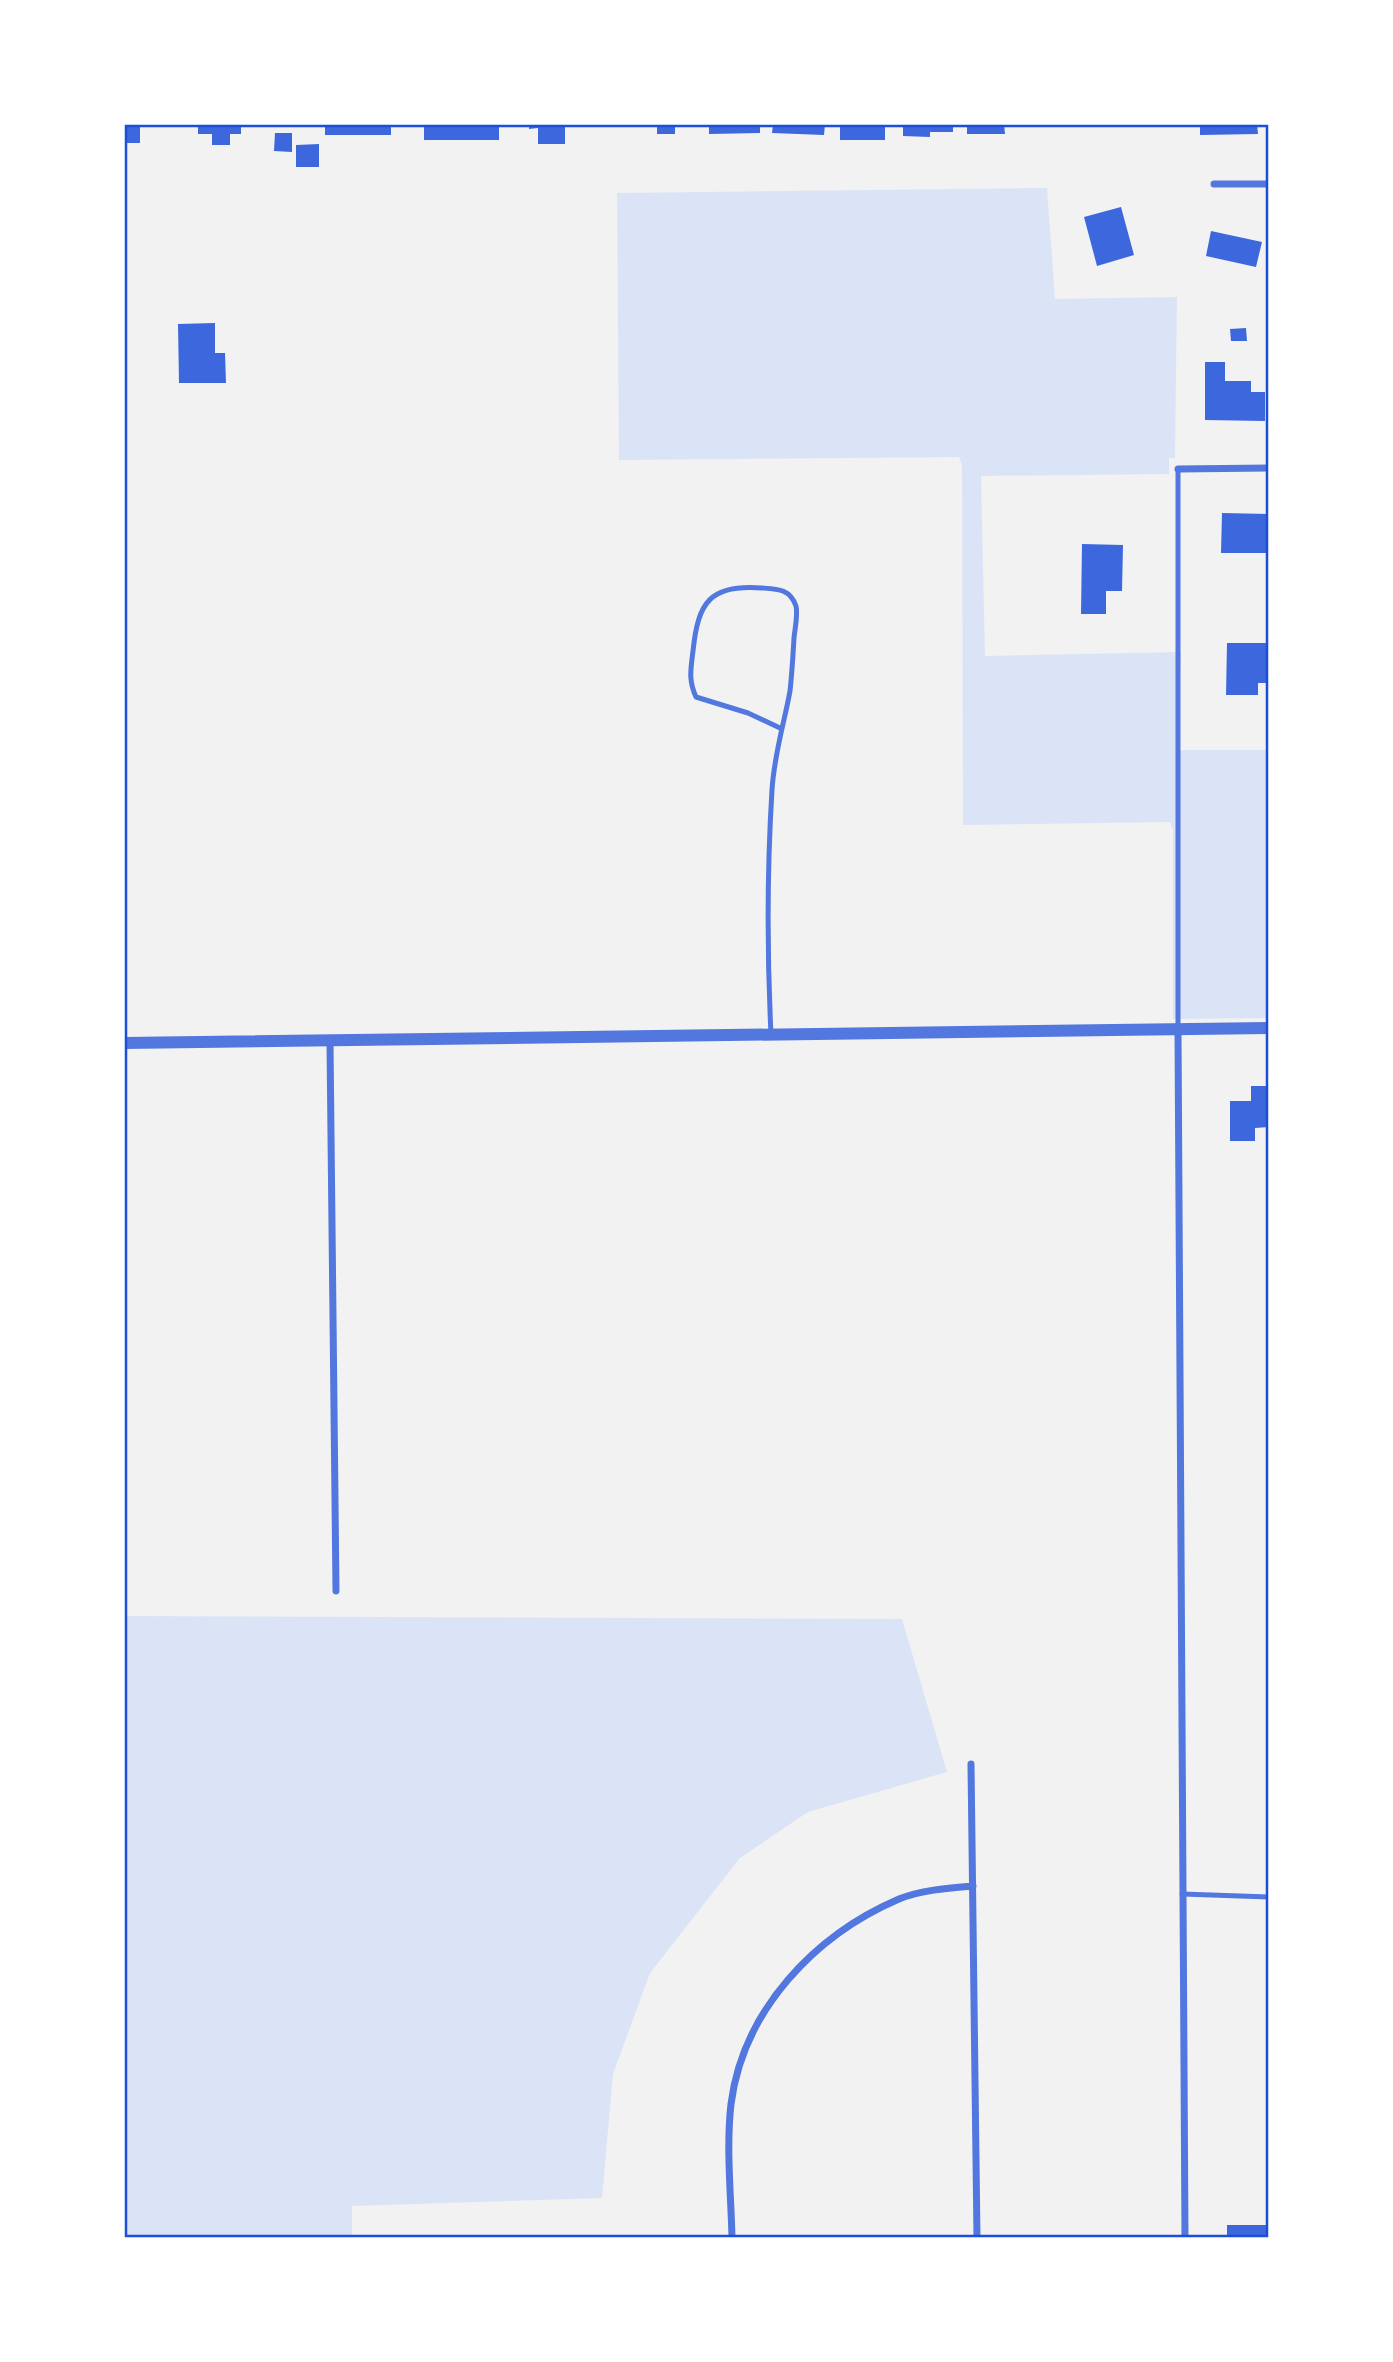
<svg xmlns="http://www.w3.org/2000/svg" width="1393" height="2362" font-family="Raleway,sans-serif">
  <style>
    .green { fill: #dbe4f7 }
    .building { fill: #3d67dc }
    .lines { fill: none; stroke-linecap: round; stroke-linejoin: round }
    .service { stroke: #5277de; stroke-width: 5 }
    .minor { stroke: #5277de; stroke-width: 7 }
    .tertiary { stroke: #5277de; stroke-width: 12 }
    .neatline { fill: none; stroke: #1d4ed8; stroke-width: 2.5 }
  </style>
  <rect width="100%" height="100%" fill="#f2f2f2"/>
  <path class="green" d="M1047,188L1055,299L1177,297L1175,458H1169V474L981,476L985,656L1181,652L1177,750H1269V1018L1173,1019V830L1170,822L963,825L962,465L959,457L619,460L617,193Z
    M124,1616L902,1619L947,1772L808,1812L740,1858L650,1973L613,2074L602,2198L352,2206V2238H124Z"/>
  <path class="building" d="M124,124H140V143H124Z
    M198,124H241V134H230V145H212V134H198Z
    M325,124H391V135H325Z
    M424,124H499V140H424Z
    M529,124H565V144H538V128L529,129Z
    M657,124H675V134H657Z
    M709,124H760V133L709,134Z
    M773,124H825L824,135L772,133Z
    M840,124H885V140H840Z
    M903,124H953V132H930V137L903,136Z
    M967,124H1004L1005,134H967Z
    M1200,124H1257L1258,134L1200,135Z
    M275,133H292V152L274,151Z
    M319,144V167H296V145Z
    M1121,207L1134,255L1097,266L1084,217Z
    M1211,231L1262,242L1256,267L1206,256Z
    M215,323V353H225L226,383H179L178,324Z
    M1246,328L1247,341H1231L1230,329Z
    M1205,362H1225V381H1251V392H1265V421L1205,420Z
    M1222,513L1269,514L1267,553H1221Z
    M1082,544L1123,545L1122,591H1106V614H1081Z
    M1227,643H1266L1269,683H1258V695H1226Z
    M1251,1086H1269V1127L1255,1128V1141H1230V1101H1251Z
    M1227,2225H1269V2238H1227Z"/>
  <g class="lines">
    <path class="service" d="M1178,1030V469
      M771,1034C767,953 767,871 772,790C774,755 784,724 790,691C792,673 793,655 794,638C795,628 798,615 796,606C790,589 778,589 762,588C710,584 698,602 693,651C691,668 688,680 696,697L748,713L780,728
      M1182,1894L1269,1897"/>
    <path class="minor" d="M1214,184H1269
      M1178,469L1269,468
      M1178,1030L1185,2238
      M330,1043L336,1591
      M971,1764L977,2238
      M732,2238C731,2194 726,2148 731,2104C743,2010 815,1935 899,1899C921,1890 949,1888 973,1886"/>
    <path class="tertiary" d="M124,1043L1269,1028"/>
  </g>
  <rect width="1393" height="2362" fill="none" stroke="#ffffff" stroke-width="252"/>
  <rect x="126" y="126" width="1141" height="2110" class="neatline"/>
</svg>
